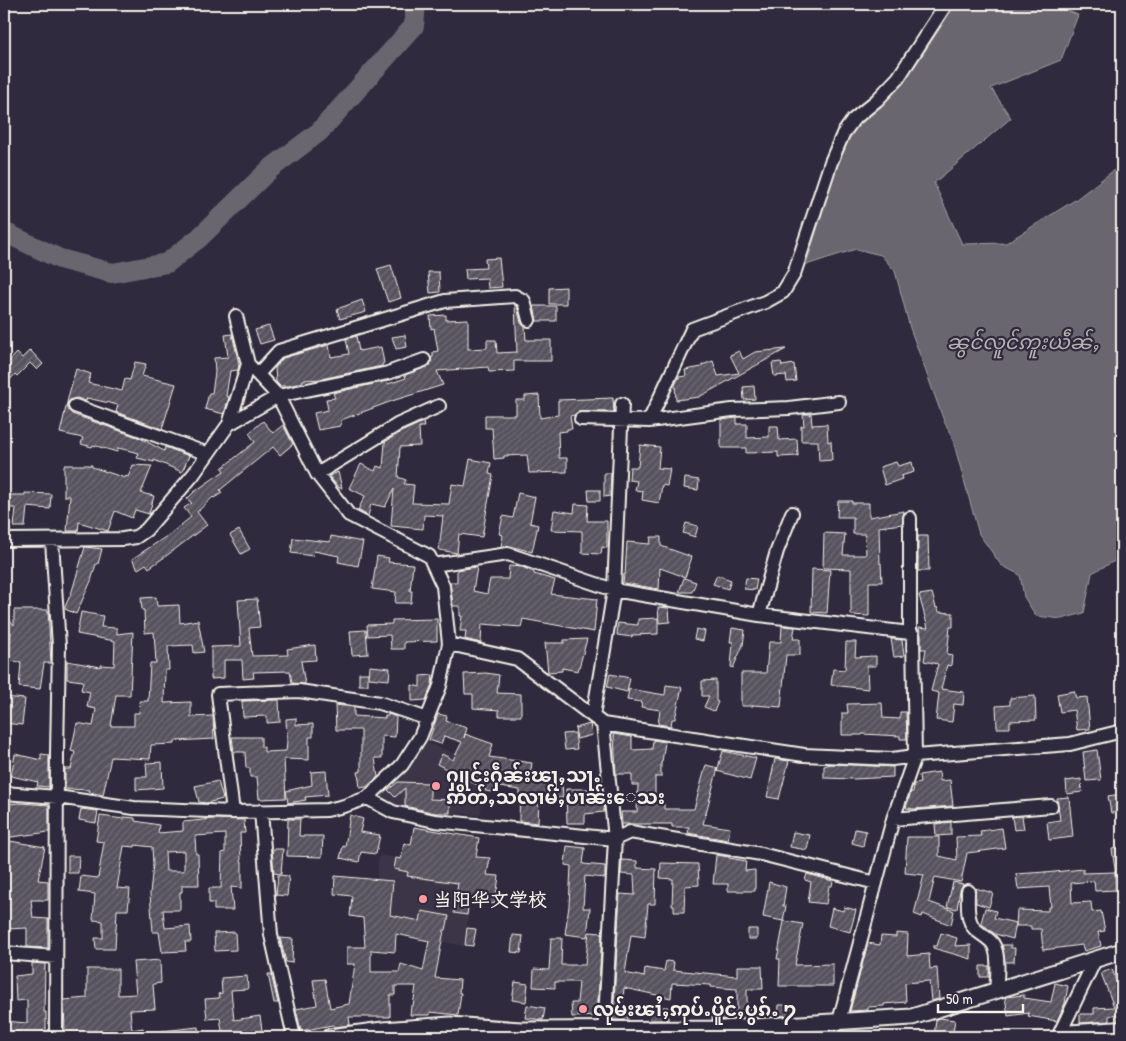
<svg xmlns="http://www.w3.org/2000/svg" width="1126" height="1041" font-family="'Patrick Hand','LXGW WenKai TC','Noto Sans Myanmar',sans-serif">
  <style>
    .built { fill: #3b3647 }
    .water { fill: #6a6670; stroke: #a19ea0 }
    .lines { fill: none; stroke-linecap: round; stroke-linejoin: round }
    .river { stroke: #6a6670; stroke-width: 20 }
    .building { fill: url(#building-hatch); stroke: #f4f1e8; fill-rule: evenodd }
    .minor-casing { stroke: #f4f1e8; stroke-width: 16 }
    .tertiary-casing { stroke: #f4f1e8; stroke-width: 19 }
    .minor { stroke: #2f2a3d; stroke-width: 12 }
    .tertiary { stroke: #2f2a3d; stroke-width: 15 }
    .poi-dot { fill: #ff9aa2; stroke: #2f2a3d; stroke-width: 2 }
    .labels { text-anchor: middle; stroke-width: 4.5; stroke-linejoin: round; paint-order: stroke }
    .poi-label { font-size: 19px; font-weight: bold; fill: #f4f1e8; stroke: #2f2a3d; text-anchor: start }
    .water-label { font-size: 20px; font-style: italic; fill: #b6b2b2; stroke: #2f2a3d }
  </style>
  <defs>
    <pattern id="building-hatch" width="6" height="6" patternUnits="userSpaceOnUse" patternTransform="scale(1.25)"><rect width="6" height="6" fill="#56525f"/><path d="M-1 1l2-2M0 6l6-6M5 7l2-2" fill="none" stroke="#6f6b76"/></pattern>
  </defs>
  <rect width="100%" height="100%" fill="#2f2a3d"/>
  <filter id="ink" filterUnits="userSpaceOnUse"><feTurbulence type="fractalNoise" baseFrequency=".02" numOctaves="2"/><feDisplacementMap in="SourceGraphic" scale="10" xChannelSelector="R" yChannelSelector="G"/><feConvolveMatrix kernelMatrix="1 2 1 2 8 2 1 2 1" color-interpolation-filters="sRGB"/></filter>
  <g filter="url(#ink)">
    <path class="built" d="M426,742L488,767L480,815L374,809L373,796L402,776Z
      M379,855L475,870L464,946L372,928Z"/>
    <path class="water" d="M956,4H1051L1078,15L1061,60L991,88L1011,118L934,183L962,244L1006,243L1075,200L1122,164V557L1092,573L1084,613L1062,619L1036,616L1024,597L1020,575L1001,565L979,534L952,437L944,421L910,328L895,271L881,255L856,249L806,265L847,133L857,120L893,92L915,66Z"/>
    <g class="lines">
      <path class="river" d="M4,232L60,259L112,273L167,263L199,238L270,169L319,132L414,26L416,4"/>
    </g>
    <path class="building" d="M499,258L502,287L488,288L487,278L466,279L465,269L486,268L485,259Z
      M391,265L401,298L388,302L377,269Z
      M428,272H439L440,292L430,293Z
      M566,287V304H549V288Z
      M362,300L366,312L340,319L337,309Z
      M515,305L517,306L521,323L525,327L526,340H551V361H514V371L489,372L488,367L437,371L443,385L392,401L341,420L340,426L318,430L314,413L328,410L326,399L335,398L333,393L387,381L388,384L406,378L405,375L430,366L432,357H433V352L438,351L434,328L431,329L430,316L446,315V320L468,319V349L487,348V340H496L497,353L517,352Z
      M534,306H556V321H537Z
      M269,326L274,340L260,344L255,330Z
      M232,334L239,364L238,370L230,371L226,396L229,397L224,414L205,409L209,393H212L215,372L214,358L228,357L225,335Z
      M405,335L407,347L396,349L392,337Z
      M356,336L359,351L381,347L384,363L382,364V366L321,379L303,380V382L289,386H280L276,382L275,368L283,358L329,345L331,357L349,354L346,339Z
      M786,349L699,397L676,400L675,385L679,377L686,376L685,370L702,367V365L713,361L718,376L739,373L730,355L739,351L743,359L755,352Z
      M30,350L43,364L37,370L30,363L17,376L15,374L4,387V367L17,353L22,358Z
      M135,362L146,364L142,376L176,384L162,429L116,412L118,405L87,398L86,401L77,398L70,400L67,404V408L72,414L140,438L164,451L165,447L189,456L182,472L154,460V462L137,458L139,453L118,448L117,452L93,445L92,447L81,444L83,438L60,433L69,394L76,369L91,374L88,383L122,391L125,379L130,380Z
      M781,362L782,366L794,364L796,381L787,382L786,375L774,376L772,363Z
      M754,386L755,399L744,400L743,387Z
      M539,395L540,418L558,415V400L613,398L614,412H578L574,415L570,416L572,429H567V431L558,432L559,458H567V472L529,473L527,455L504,456V458L494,459L492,428H485V415H516V400H525V396Z
      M803,414H811L812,425L827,424L828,442L831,441L832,460L819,461L818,441H801V426H804Z
      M737,418V424H747V438L769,437V426H778L779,440L797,439L798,456L778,457V452L746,453V448H721V420Z
      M263,421L273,433L283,425L293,444L280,455L273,447L247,468L220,490L222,493L214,498L213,497L197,512L207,525L166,556L149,568L146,564L138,569L132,559L170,534L191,517L184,508L192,503L187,499L194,492L224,471L222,468L255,442L249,433Z
      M423,422L424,427H419L420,446L400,447L398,477L406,480L404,484L414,485L412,503L449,504L452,484L465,486L470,459L491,463L489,474L493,475L482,537L459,534L457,553L439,550L443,516L424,515L423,529L391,526L394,489L385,507L371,504L368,516L358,510L365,496L349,488L361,464L375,471L377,466L383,468L385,442L401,432Z
      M640,445L660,447L658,468L670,469L667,486L662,485L659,503L642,500L643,491L635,490L637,481L629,480L630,467H638Z
      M896,462L898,466L912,462L914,472L901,476L902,479L885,485L880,467Z
      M64,465H92V467L125,478L126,476L128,477L133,465L152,466L141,493L154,496L149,514L135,510L132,518L115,511L108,531L79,522L78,531H67L70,496H64Z
      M338,472L342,488H339L329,476Z
      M604,473H611L610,496L604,497Z
      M685,478L699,480L698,490L684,488Z
      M588,490H600V501H589Z
      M25,493L51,494L50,509L27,507L25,527H14L16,508H4V495H25Z
      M518,493L535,497L530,523L538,525L532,552L510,546L501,547L503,535L499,534L503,516L513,518Z
      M838,501H852V503H869V517L904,511L902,524L879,527L880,564L881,563L882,582H869V616L851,615V569L823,568L824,533L845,534L843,555H866L865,534H853V517H837Z
      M575,504L588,505L587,521H607V548L602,547L601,554L582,553V531L551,530L554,510L574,513Z
      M686,523L698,526L695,537L683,533Z
      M239,530L250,549L241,554L230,535Z
      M331,536L363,542L358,566L338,562L339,556L314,551L313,556L291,553L293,538L330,542Z
      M918,536H928L929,571H918Z
      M651,537H661V546L692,557L685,577L660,568L659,589L623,583L624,574L625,575L627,542L650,544Z
      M85,547L102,549L98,564H96L91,581L76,614L65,609V607L72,591Z
      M377,556L389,558L388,562L413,564L410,591H412L411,603H395L396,592L372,589Z
      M509,566L522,567L534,572V574L555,580L551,594L597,599L594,632L523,619L521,627L482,624L481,643L465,639L466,631H460L462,616H460V606H453L450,582H457V570L477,567L473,591L487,594L490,579H508Z
      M812,569L830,570L827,613L811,612Z
      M717,575L731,580L728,589L713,584Z
      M684,578L696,582L692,592H679Z
      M746,578L757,579L755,590L744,589Z
      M932,593L936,608L937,607L939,612L953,613V627H950L947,654L952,655L951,666L947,665L941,689L964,692L963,705L954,704L952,722L936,720L939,693L931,691L938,664L924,661L926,649H921V635L919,627L928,628L919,595Z
      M156,597L157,606L179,605L180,623L198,620L204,652L194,653L193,645L168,646L169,670H165L164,703L191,702V717L213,716L214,739L175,741V744L151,745L150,759L111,757L103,795L89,792L90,790L65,789V769H71L75,752L71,751L77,723L93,726L96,709L87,707L90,692L81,690L83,681L67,679V661L101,667V665L114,666L115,641L77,634L81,612L103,616L101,627L117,628V634L133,632L130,695H116L111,726H134V713H139L140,701H148L150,663H156L154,632L145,633L144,610H142L141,598Z
      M257,599L260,627L249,628L252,656L288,655L287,649L315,645L316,660L301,661L305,684L292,683L290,671L253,672L254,678L243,679L242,660H224V678L211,679V647L241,646L238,600Z
      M658,607L669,608L670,622L659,623Z
      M14,610H48L51,663H44L40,689L19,687L21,662L9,661L11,632L4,639V614L14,625Z
      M658,618V634L632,635V637L617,635L618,623L638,625V619Z
      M437,619V641L404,642V649H391L390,635L368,636L367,625L392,624V620Z
      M782,626L795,627L793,639H800V655H786L781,707L753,705V706H741V673H766L769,642H781Z
      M732,628L745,630L743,645L733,668L731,667L733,642H730Z
      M696,629L705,631L703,641L694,639Z
      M366,630L368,654L352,655L350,631Z
      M587,639L578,671L562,668V671L548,672L545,643H564V640Z
      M891,639L902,640L904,656L894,657Z
      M846,642H856L855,657L876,656V666H867L868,689L831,685L833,669L845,670Z
      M370,666L390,668L389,680L369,678Z
      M359,673H368V685H359Z
      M486,673L499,675L497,693L521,694V716H499V710L473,708V694H465L464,674Z
      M610,674L630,678L627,692L607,687Z
      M433,675L432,684L426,700L412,701V685L420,687V676Z
      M716,680V701L718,702L714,711L704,707L709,696H702V681Z
      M666,685L682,687L675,719H672L671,726L658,724L660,710L641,707L642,702L627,700L629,689L665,695Z
      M1074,691L1076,698L1087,697L1090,729L1077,730L1074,710L1060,712L1057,694Z
      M1035,696L1036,720L1010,721V728H997L996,706L1010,705V698Z
      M4,697L25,699L22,725L4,723Z
      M279,700L280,722L267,723V716L243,717L242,701Z
      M882,703L883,718L900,719V712H906L907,739H900V736L862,734V735H842V713H848L847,704Z
      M335,705L354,707V716L385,718V716H388V714L396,717L395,737L382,736V758H375L378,777L366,787L360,788L358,772L361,771V730H336Z
      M438,714L447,716L446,721L467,728L464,738L465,734L493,744L489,757L532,763L529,783L562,782L563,798L539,799L538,823L519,821L520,790L499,787L498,793L485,791L486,789L448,771V770L437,764L442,754L453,760L462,742L444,736L441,744L429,740Z
      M296,718V725L313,724V737H309V760L284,759L286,798L259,799L257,777H250V768H246L245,752H234L232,737H261V747H264V752L286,751L287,741L286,719Z
      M590,724L592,735L577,739L575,728Z
      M575,733L577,749L565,750L563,734Z
      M614,734L632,737V750L652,749L653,740L665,742L662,762H661V777H655V803L664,804V809H694L706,765L718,768L703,824L730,828L728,840L688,833L689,827H672V824H622L621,812H637L638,785H632V774H616Z
      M1097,750L1101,780L1086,781L1083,752Z
      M723,751L756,758L750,780L717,771Z
      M15,754L41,760V754L49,755V787L37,786L38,782L11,776Z
      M775,759L789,761L779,799L767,797Z
      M162,762L163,788L136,790V777H147L146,763Z
      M831,764L893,767V777L854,779L824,778V766Z
      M326,771L328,795L305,797L306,800L288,803L286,791L312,785L311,772Z
      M939,772L940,781L950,780L953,806L914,809L906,808L911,792H913L914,784L920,783L919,775Z
      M1081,779L1082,792L1067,794L1066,781Z
      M594,780H601L604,812L585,814V823H567L566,789H594Z
      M218,781L223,799L206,803L199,802L195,786Z
      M398,782L430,783V799L450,800V813H435L405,806V788L395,797L388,790Z
      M1122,794V812L1111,813L1108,796Z
      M1069,797L1073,837L1049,840L1047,822L1060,820L1057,798Z
      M19,803L49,805V832L4,838V804Z
      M81,809L98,811L96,823L79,820Z
      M350,815L363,819L360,832L380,835L376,854L361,852L359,862L340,858L343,846L345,847Z
      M100,816L124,819V817L135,818V821L159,825L158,833L183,831V822L213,819L244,820L245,833H240L241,861H242V888L231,887L233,910H214V903H209V888H221L222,853L225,852V834L195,836L196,854H198L199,885H182V892H180V910H163L165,928L190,926L191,942H185L186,951L162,952L159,932H153L150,894L153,864L152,847L135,845V847L124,846L117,888L130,889L128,910H117L115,949H96L95,938H103V921L93,920L95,894L79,892L81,876L98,878L104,842L96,841ZM184,851V871H166L165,852Z
      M1022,816L1024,829L1014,830L1012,817Z
      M288,819H300L299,836H323L322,857L287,856Z
      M951,822V835L936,836L935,824Z
      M414,827L479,838L476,857L490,858L487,875L499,876L495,904L469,900L467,915L454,913L458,883L407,876L408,872L394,869L396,858L401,859L404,843L411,845Z
      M1002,828L1005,848L967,853L961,882L935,877L929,902L954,911L951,925L923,914L922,917L914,914L924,875L905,873L907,837H939V856L957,860L956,837L981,836L980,831Z
      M855,829L866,831L863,846L852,843Z
      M793,832L810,835L807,850L790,847Z
      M4,840L45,847L38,880L48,881V900H31L33,918L48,919V948L27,947V928L8,929L7,910H4Z
      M567,846L585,848L583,864L605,866V878L585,876L583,908H590L587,937L565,934L569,906L571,866L565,865Z
      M1122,847V882H1117L1112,849Z
      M272,849H283L281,874L274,873Z
      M716,855L729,857V858L746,861L745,871L755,870V891H728V884H713Z
      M68,856H79L78,873H68Z
      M622,860L637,861V868L656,869L655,904H648L645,937L631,935L625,973L644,977L645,968L664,971L666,961L674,962L673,970L737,976V966H762L763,989H747V1009L763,1008V1017L712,1020V1010L737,1009V989L711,987V985L672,983L671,998L624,988L622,1008H627L628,1020H613L620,894L635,895L634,875L621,874Z
      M661,863L698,864L699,885L685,886L684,912H674V906H672L673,879L660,878Z
      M1083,869V873L1115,872L1116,890L1095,891L1094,881L1071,883L1072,903L1091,902L1092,912L1101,911L1105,931L1098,932L1101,946L1084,951L1082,945L1043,950L1041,929H1031V926H1016L1017,910L1048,911V907H1051L1049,887L1018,889L1016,874L1045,872V873Z
      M807,874L833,881L832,886H829L826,904L808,902L811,882L805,880Z
      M278,875L289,876L287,896L276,895Z
      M335,876L393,881L390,915L420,921L422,911L449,916L446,930H444L435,978L460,980L459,993H461L458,1015L430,1012V1015H410L411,1006H413L416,986H395V995H390V1017H349L350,1025L335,1027L332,1025L301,1031L296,1009L317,1005L313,980L325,979L330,1008L349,1004L355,964H347V947H365L363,918L350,916L352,896L334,894ZM396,934L429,941L423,971L401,964L399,972H371V950L395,952Z
      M769,882L786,887L783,906H786L783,921L763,917Z
      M953,882L963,884L960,890L957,909L947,907Z
      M975,888L993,893L989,907L976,903Z
      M844,907L856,910L850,932L828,926L832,908L843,911Z
      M985,908L996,911L994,918L1016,923L1013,939L995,934L981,923Z
      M784,921L803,924L795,965L833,964V986H779L780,959H777Z
      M467,928L476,929L473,946L465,945Z
      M748,929H757V939H748Z
      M235,932L236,950L215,951L214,933Z
      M589,932L602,933L597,1016L572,1017L571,1003H577L579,982H555V988L533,987L534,969L549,970L551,938H562L561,965H585Z
      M896,933L908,934L907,956L929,954L930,969L937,968L939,999L931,1001L929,981L905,983L906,1002L884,1004V1006L868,1007V1010L850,1011L868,943L880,945L881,936L896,937Z
      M941,933L957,938L955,946L971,945V959L933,948V946H937Z
      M513,935L523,936L521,953L511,952Z
      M280,938L293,939L292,963L286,962Z
      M1002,945H1011V948H1015L1014,962H1005Z
      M160,960L161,983L153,984L155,1009L130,1010L132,1030L143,1028L144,1037H97L96,1031L65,1033L64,1000L87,998V969H118V995L136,994L133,962Z
      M32,963L45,964L44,1012H46V1032H42L41,1037H20V1032L4,1031V1021L27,1023V1000L16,1001L15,976L32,974Z
      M980,966H989V977H980Z
      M1112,969L1120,991L1122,990V1020H1118L1116,1014L1109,1016V1021L1080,1023V1014H1094V1008L1114,1007L1101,973Z
      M268,974H271L278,1003H274Z
      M247,976L248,989L231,990L234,1020L260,1016L263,1037H223L220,1018L207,1019L205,999L219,998L218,994L222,993L221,978Z
      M515,982L528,984L526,1002L512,1000Z
      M1055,983L1068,986L1065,1003L1057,1021L1028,1016L1029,1013L1008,1016L1005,997L1024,995V998L1051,1002Z
      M527,1005L545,1008L543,1020L525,1018Z
      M779,1005H794V1015L778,1016Z
      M651,1007H668V1020H650Z
      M939,1018L955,1020L952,1037H934L936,1019Z
      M198,1027L199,1037H163L162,1031Z"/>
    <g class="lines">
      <defs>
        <path id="minor" d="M258,374L279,351L445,301L515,296L524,301L529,320
          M75,406L208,454
          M581,419L649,421L732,410L789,408L839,402
          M649,421L692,329L765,302L783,292L794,274L831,162L843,134L853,120L877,100L898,78L946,4
          M229,424L278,396L388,373L424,360
          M317,474L397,425L439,406
          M4,540L123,539L136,537L146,530L193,475L229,424L248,364
          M52,541L59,646L57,753L56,1037
          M433,565L508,554L614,590L759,615L910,633L913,635L915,756L893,819L839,1021
          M759,615L777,551L792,513
          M910,633V518
          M449,644L517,659L603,724L615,839L604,1037
          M593,716L614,590L622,404
          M603,724L804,755L892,759L915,756L1070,744L1122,731
          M4,793L57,797L134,808L233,812L327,810L344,806L367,798L402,765L420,737L440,686L449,644L443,586L429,556L349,515L317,474L278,396L248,364L236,316
          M367,798L393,812L435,821L615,839L630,832L761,854L876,883
          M261,811L271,935L294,1037
          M233,812L218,694L299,691L380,703L428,719
          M893,819L1051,806
          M968,891C968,902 966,920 975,929C980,934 989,938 993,944C1000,955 997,979 996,991
          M4,953L56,957
          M1062,1032L1122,1028
          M1058,1037L1095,960"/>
        <path id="tertiary" d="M330,1037L383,1030L450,1025L521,1030L722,1029L912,1017L1122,951"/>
      </defs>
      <use href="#minor" class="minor-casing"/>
      <use href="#tertiary" class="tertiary-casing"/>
      <use href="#minor" class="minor"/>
      <use href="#tertiary" class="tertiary"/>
    </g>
  </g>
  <g class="poi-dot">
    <circle cx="436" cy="786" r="5"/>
    <circle cx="423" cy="899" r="5"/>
    <circle cx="583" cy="1009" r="5"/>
  </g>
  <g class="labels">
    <g class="poi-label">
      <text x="446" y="782">ႁူင်းႁဵၼ်းၽႃႇသႃႇ<tspan x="446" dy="22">ဢိတ်ႇသလၢမ်ႇပၢၼ်းေသး</tspan></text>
      <text x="433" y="906">当阳华文学校</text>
      <text x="593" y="1016">လုမ်းၽၢႆႇဢုပ်ႉပိူင်ႇပွၵ်ႉ ႒</text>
    </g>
    <g class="water-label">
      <text x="1023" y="349">ၼွင်လူင်ဢူးယဵၼ်ႇ</text>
    </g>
  </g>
  <rect width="1126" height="1041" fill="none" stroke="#2f2a3d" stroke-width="20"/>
  <rect x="10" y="10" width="1106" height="1021" fill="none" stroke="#f4f1e8" stroke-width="2" filter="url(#ink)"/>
  <path d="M938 1004v8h85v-8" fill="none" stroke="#f4f1e8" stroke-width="2.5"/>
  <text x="946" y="1004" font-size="15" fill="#f4f1e8" stroke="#2f2a3d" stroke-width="4" paint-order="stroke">50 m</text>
</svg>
